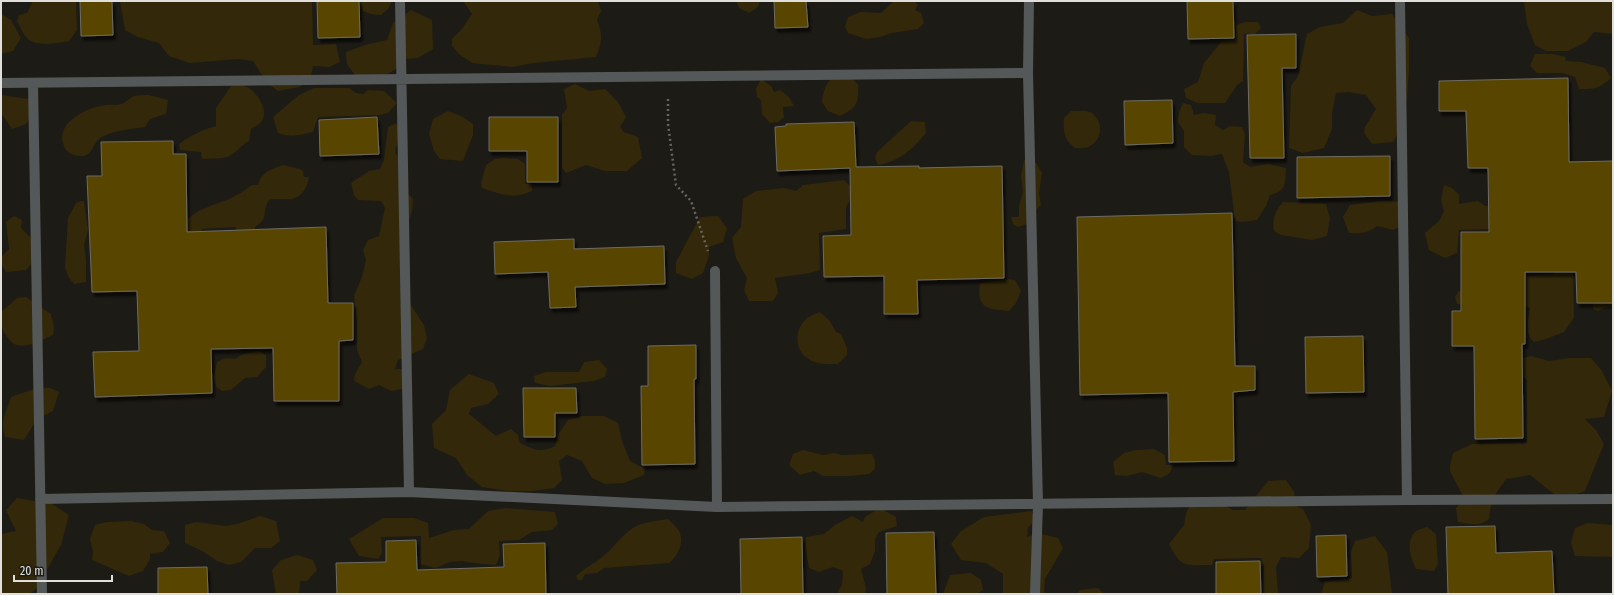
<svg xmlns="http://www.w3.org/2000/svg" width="1614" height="595" font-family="'Fira Sans Condensed',sans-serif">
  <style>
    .green { fill: #332809 }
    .building { fill: #594500; stroke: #6d6b64; filter: url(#shadow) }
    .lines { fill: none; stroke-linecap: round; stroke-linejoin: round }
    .path { stroke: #676560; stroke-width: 2.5; stroke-dasharray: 2 3; stroke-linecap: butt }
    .minor { stroke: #545859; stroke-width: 10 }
  </style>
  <defs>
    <filter id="shadow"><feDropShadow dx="2.5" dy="4.5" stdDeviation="1" flood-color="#0009"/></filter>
  </defs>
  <rect width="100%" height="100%" fill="#1d1b15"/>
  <path class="green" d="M33,1H73L76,2L77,30L69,41C57,43 36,48 26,37C22,33 20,26 17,21L19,15L27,13Z
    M120,1H312L313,45L336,44L340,62L329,67L313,66L310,81L299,87L278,91L267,83L253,61L238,59L190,63L169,56L159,43L138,37L125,30Z
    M361,1H392L388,9L381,15L371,14L363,11Z
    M463,1H598L601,11L597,20C603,35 602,42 596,57L534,63L512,67L472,63L459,54L452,46V39L461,30L472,14Z
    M736,1H760L758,7L749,13L739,8Z
    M894,1H914L918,5L915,10L921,13L924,23L918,29L892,33L880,37L866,39L848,33L845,27L848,17L861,12L881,13Z
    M1524,1H1613V34L1594,32L1586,42L1568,51H1546L1535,45L1527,24Z
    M411,10L432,20L433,49L418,58L404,59C392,78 377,77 357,78L347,64L346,52L368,44L387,40L393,23Z
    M1357,10L1372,16L1392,14L1409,38V69L1407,99L1400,108L1399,131L1393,142L1372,144L1364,133L1365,127L1376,109L1366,95L1349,92L1336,93L1332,113V129L1324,148L1303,153L1289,148L1291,86L1298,76L1307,34L1320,27L1343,23Z
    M1,14L11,20L21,38L13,51L1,54Z
    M1246,22H1258L1261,28L1255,34H1244L1243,81L1237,85L1225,103H1198L1186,98L1184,89L1198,82L1204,63L1222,41L1236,39V25Z
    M1535,54H1553L1565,57L1566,61L1581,62L1605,68L1611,78C1599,89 1595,89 1579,89L1575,77L1562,73H1537L1530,66Z
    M836,73L849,76L858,84C859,103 857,108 840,116L828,111L822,102C824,87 826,84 836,73Z
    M761,79L771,86L774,92L780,90L789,97L794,106L783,107L784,117L778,122L770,123L762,114L761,100L757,97L756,89Z
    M575,84L589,91L605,89L618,102L626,117L620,127L624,132L638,137L642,158L627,171H605L586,165L566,173L562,168V115L567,108L564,89Z
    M231,86C236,86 243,85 247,87C257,92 270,111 261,122C259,125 254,127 251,129L249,141C240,146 238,151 231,155C224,160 210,158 202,159L201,152L180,150L179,144C191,135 202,130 216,126V108Z
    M314,88H349L356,93L364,94L368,90L384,91L397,103L388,113L380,115L318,117L313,132C301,135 290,138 278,133L273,117L299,95Z
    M1,95L29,99L33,114L26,124L12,129L1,113Z
    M149,95L168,100L166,114L150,119L145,127C132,129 107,131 98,140C92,146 92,156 81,156C75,156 66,153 64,146C54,123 87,107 106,105C110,104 116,106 121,104C126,103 129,98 134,96C138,95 144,95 149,95Z
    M1183,103L1191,105L1194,115L1204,113L1216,115L1215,125L1223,130L1230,126L1242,127L1245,134L1243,162L1250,167L1268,164L1286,168C1285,183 1287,191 1270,195L1266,206L1257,220L1243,222L1235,221L1229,172L1222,154L1211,156L1192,155L1184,147V131L1178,122L1179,112Z
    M448,111L463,117L473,124V135L463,161L440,159L434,151L429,134L433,119Z
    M1071,111C1077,111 1086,110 1090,112C1104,120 1103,139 1090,146C1087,149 1079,148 1075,148C1064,140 1063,131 1064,118Z
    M911,121L925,122L926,133C912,150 900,161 878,165L875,158L877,152Z
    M396,123C404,134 398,140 395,151L401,165L402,187L413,199L412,211L408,223L409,302L424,325L427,338L423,349L398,360L395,369H404L408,388L391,391L379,385L369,389L354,381L355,374L362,362L357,350V321L354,296L362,277L366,260L363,250L368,240L379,236L385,208L381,201L358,200L354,195L351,183L369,171L380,169L384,160L388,127Z
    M505,158L518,159L525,164V184H532V191C513,200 500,194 482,188L481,183L486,165L495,159Z
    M1024,160L1036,163L1042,173L1039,193L1041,205L1035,211L1033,222L1018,227L1013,224L1011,217H1019V206L1023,192L1021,176Z
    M283,165L300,169L303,171L304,177H309C308,186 302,197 292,199C284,200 277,198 269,200C262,211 269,219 255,227V246L238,253L236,227L202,229L197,251L175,220L188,219C198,209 209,207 221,202C233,198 243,192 252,185H258C261,172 272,169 283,165Z
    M844,180L853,189L849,202L846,207V229L819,233L820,270L810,273L775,278L778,293L773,301H749L744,290L747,278L736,258L732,238L741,227L743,199L756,191L784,188L796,191L803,185Z
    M1444,185L1452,188L1459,195V204L1478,201L1485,206H1513L1574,259L1573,274L1574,318L1564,332L1546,339L1534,342C1524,333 1528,320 1530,308C1507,300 1480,308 1457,304L1455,297L1459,291L1473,289L1522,276L1554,274L1558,245L1521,228L1459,230L1457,253L1445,258L1429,250L1425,233L1439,221L1444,211L1441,200Z
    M81,201H84L88,230L84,245L86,259V282L74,284L69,278L65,268L68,218L76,203Z
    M1381,201L1408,202V223L1393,230L1377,226C1368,233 1360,234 1349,233L1343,217L1350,205Z
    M1283,202L1326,204L1330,218L1327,236L1312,240L1281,235L1274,231C1272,218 1275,212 1283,202Z
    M14,216L22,220L21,228L32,239L33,262L26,270L6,272L1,264V257L9,249L6,222Z
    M718,216L727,228L723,242L709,247V256L703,273L692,279L676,273V262L700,217Z
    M1009,279L1015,280L1021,291L1016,303L1009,311C988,309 976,309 980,283Z
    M1613,295V307L1603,308L1598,311L1593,309V304L1599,303Z
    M26,297L51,314L54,327L53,335C39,341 18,354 8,338C0,327 1,325 1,312L17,298Z
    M820,312L830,321L836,332L841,334L847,348V355L838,364C827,364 816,365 807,358C794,349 795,329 806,319C809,316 816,314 820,312Z
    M259,351L266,355V367L257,377L245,378L231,390L222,391L216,387L214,377L217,362L226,358L235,359L243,354Z
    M1531,356L1549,361L1569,358H1591L1602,371L1612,391L1604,417L1585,419L1596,430L1604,444L1585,491L1577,494H1554L1530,475L1506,479L1492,499L1489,519C1480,527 1470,524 1458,522L1456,508L1464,498L1450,471V466L1453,453L1472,444L1527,443V380L1519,374L1520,359Z
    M599,360L607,369L605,377L594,381L550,386L535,383L534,376L546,372H579L584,362Z
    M469,374L494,383L499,394L488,404L471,408L469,414L496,436L511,429L518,435L520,443C534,450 541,453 555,446L559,433L568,420L582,416H604L618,423L622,441L630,461L645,469L644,475L624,483L605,484L592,478L582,461L567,455L559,461L562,480L554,488L532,491H508L482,487L467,475L456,458L434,448L432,424L446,410L450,390Z
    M37,388H50L59,392L53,411L37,419L24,440L5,437C0,419 6,414 11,397Z
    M1154,449L1165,455L1166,465H1173L1170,473L1161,478L1142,472L1127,476L1115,475L1113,462L1124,453L1136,450Z
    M803,450L823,455L834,453L842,455L872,454L875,461V469L869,474L850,476H823L814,471L800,475L789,465L793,454Z
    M1286,480L1294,492L1296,506L1303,509L1311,525L1309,548L1299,558L1281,557L1276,567L1278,594H1263L1264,566L1261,558L1214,559L1212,565C1187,565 1181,569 1169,544L1184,525L1186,513L1193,500L1214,499L1233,510H1245L1268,481Z
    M17,498L52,504L69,515L61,545L36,589L29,594H1V534L16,531L6,510Z
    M506,508L555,512L558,524L552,530L532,532L519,540L499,541L500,555L496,565L473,563L462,561L450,562L435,568L421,564V536L381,537L382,553L378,559L359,556L349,539L383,518H414L428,523L429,538L454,530L469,529L488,511Z
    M880,508L896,517L897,526L879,532L875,539V551L870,564L861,569L866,588L865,594H839L838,591L842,585L843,571L833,567L819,572L809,568L806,550V537L824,534L835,525L852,516L863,522L865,517Z
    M1031,511L1036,519L1028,528L1027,537L1038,533L1058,538L1063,548L1045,579L1044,594H1003V574L986,563L961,560L951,544L961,531L984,517Z
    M260,516L276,521L280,541L271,548H255L241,562L229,565L217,561L204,552L185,543V525L196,522L226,526L237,524Z
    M668,519C672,523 677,527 679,531C685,542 678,556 669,563L604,568L597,573L585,574L582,580H578L576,576C586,567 592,565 601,558C612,550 619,538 630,530C640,522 656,521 668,519Z
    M131,521L144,524L152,530L164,531L170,543L163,552L150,554V559L143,571L129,576L92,560L93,552L90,539L95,525L107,522Z
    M1587,523L1613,525V557L1575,556L1571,543L1575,528Z
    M1427,527L1436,534L1438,564L1434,571L1416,569C1411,558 1405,543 1415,532C1417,530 1423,528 1427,527Z
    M1375,536L1387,552L1392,594H1321L1325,582L1352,578L1351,552L1355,541Z
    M297,555L313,560L317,570L307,581H300L299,594H276L272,570L281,560Z
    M971,573L981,580L983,590L977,594H943L950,575Z
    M1098,588L1104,594H1077L1080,590Z"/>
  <path class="building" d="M80,1H112L113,35L81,36Z
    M317,1H359L360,37L318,38Z
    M774,1H806L808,27L775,28Z
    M1187,1H1233L1234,38L1188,39Z
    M1296,34V68H1282L1284,158H1250L1247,35Z
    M1568,78L1569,162L1613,161V303H1577L1576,272H1525V344H1522L1523,438L1475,439L1474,346H1452V311H1461V232H1489L1488,168H1468L1466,111H1439V81Z
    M1172,100L1173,143L1125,145L1124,101Z
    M377,117L379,154L320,156L319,120Z
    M489,117H558V182H527V151H489Z
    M854,122L856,167L919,166V168L1002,166L1004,278L917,280L918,314H884V276L824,277L823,236L851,235L850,168L777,171L775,127L786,126V124Z
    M173,141V154H186L187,232L326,227L328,303H353V340L339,341V401H274L273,348L211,349L212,393L95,397L93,352L139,351L137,291L92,292L87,176H102L101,142Z
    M1390,156V196L1297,198V157Z
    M1232,213L1235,366H1255V390L1233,392L1234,461L1169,462L1168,393L1080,395L1077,217Z
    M574,239V249L664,246L665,284L575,287L576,307L550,308L548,272L495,274L494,242Z
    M1363,336L1364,392L1306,393L1305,337Z
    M696,345V379H694L695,464L642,465L641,386H648V346Z
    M523,388H576L577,413H555V437H524Z
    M1495,526L1496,553L1552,551L1554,594H1448L1446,527Z
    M934,532L936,594H887L886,533Z
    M1346,535L1347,576L1317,577L1316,536Z
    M802,537L803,594H741L740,539Z
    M416,540L417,570L504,567L503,544L545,543L546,594H337L336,563L386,562V541Z
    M1260,561L1261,594H1216V562Z
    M207,567L208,594H158V568Z"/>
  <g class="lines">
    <path class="path" d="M668,99V124L676,185L691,201L708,251"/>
    <path class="minor" d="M400,1L409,492
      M1029,1L1028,73L1038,504L1035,594
      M1400,1L1407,500
      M1,83C344,82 686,76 1028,73
      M33,83L42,594
      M715,271L717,507
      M40,499L409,492L717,507L1407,500L1613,499"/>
  </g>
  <rect width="1614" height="595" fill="none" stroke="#e0dfdb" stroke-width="4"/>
  <path d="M14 575v6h98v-6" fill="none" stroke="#e0dfdb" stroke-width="2"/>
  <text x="20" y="575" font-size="12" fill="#e0dfdb" stroke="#1d1b15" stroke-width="3" paint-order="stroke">20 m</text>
</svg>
